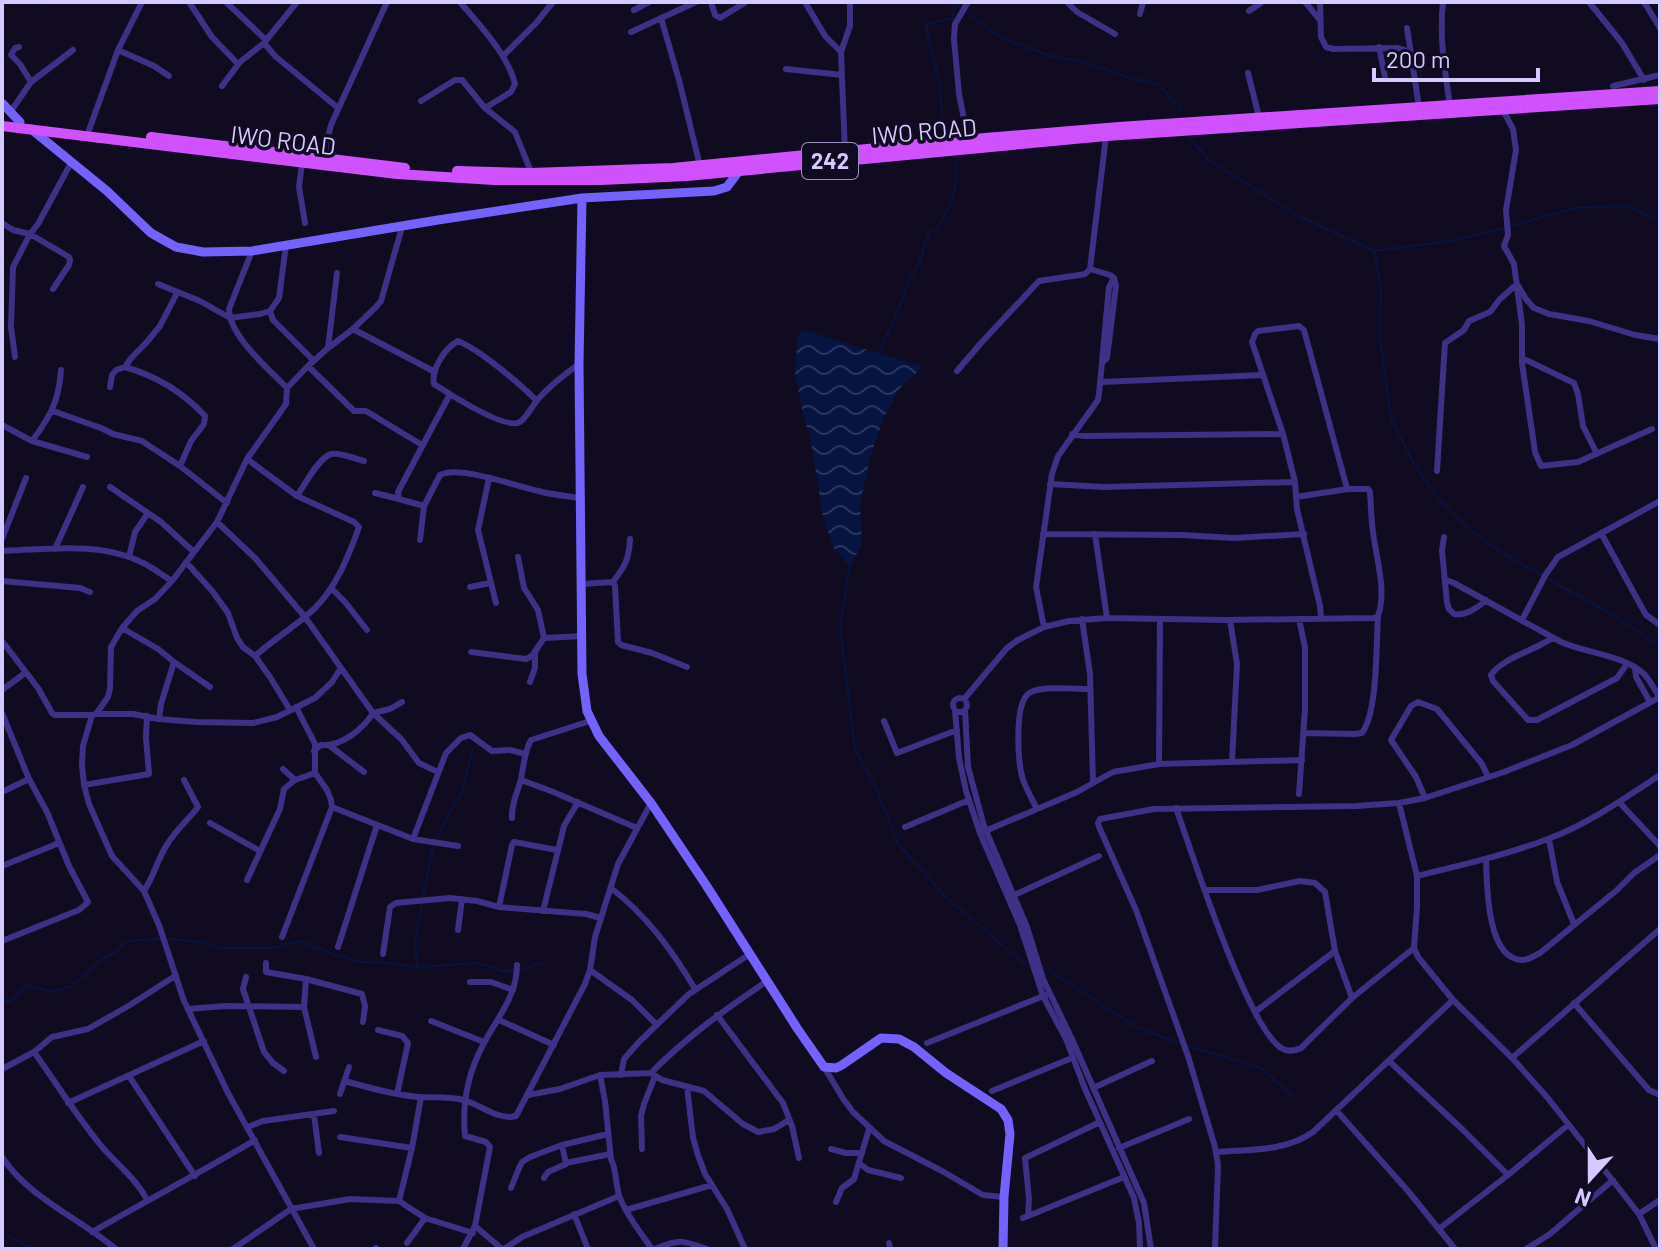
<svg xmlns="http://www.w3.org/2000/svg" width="1662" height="1251" font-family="Barlow,sans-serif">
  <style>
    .water { fill: url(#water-waves) }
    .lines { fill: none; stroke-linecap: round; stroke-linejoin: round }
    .stream { stroke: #051440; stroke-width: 2 }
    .street { stroke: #3c3184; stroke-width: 6 }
    .secondary { stroke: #7561ff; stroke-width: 9 }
    .primary { stroke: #cf51ff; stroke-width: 10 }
    .labels { text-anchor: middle; stroke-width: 7; stroke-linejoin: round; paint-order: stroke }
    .shield { fill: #110b21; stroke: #9a91bc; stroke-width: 2 }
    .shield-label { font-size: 22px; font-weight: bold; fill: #d5caff }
    .street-label { font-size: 24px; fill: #d5caff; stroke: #110b21 }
  </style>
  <defs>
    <pattern id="water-waves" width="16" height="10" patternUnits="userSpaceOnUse" patternTransform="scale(2)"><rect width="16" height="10" fill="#051440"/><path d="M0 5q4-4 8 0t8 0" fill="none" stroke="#29355d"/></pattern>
  </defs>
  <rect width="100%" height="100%" fill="#110b21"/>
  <path class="water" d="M803,330L923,367L901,387L884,417L870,457L860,505L862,543L850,567L833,547L823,516L811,441L802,409L795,372L798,336Z"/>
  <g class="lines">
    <path class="stream" d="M43,2L46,7
      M953,2L960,8
      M965,12L1001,38L1051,56L1084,62L1130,78L1158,84L1182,109
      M943,123L939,80L927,33V24L953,18L955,9L949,2
      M1188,136L1211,162L1301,217L1374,251L1381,287L1380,338L1391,419L1413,462L1438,499L1471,530L1505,555L1543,575
      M1511,226L1575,208L1628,206L1660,221
      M1374,251L1450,241L1505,228
      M879,353L903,298L909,280L918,266L929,233L938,227L952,202L957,174L955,163
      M850,565L840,627L855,749L877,790L898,844L947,898L1026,965
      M1548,579L1606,611L1660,646
      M166,939L202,942L220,948H273L300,941L333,954L362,962L388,963L417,967L478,963L502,971H513
      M1042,966L1138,1028L1182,1044
      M417,967L415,940L432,851L448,816L463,790L472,750
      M519,970L541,963
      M2,1001H10L28,985L51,992L72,986L101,960L116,952L126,941L160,939
      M1188,1046L1261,1068L1293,1096
      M2,1235L18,1240L31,1249"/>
    <path class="street" d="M189,2L212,37L238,64
      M226,2L266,40
      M460,2C480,26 507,53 515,84L511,92L485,108
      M711,2L715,15L720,18L746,2
      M805,2L825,36L841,52
      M968,2L955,24L954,39L959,94L968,139
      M1067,2L1077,12L1115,34
      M1305,2L1320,20
      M1320,2L1321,37L1326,47L1333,49L1398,48L1411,52
      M1443,2C1439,37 1445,72 1450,106
      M1589,2L1622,43L1644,80
      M1644,2L1660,28
      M634,10L649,2
      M1249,11L1262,2
      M1140,14L1143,2
      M661,18L679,80L700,166
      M1407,28L1419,107
      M631,32L696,2
      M264,43L275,56L338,108
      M19,47L15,48L11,55L20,64L31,82
      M1379,47L1385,77
      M118,50L154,66L169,76
      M503,56L536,23L553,2
      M786,69L842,75
      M1248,73L1259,117
      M222,86L240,62L264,43L297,2
      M1613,86L1660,75
      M421,101L455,80H462L485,108L515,132L531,172
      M1503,110L1513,129L1516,150L1506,210L1508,235L1504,246L1514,264L1522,325V363L1535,452L1541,466L1578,462L1652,429
      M11,111L31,82L73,50
      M89,130L118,50L142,2
      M845,152L841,52L850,26V2
      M326,158V144L331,125L387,2
      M302,163L299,187L305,223
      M2,223L13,230L30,234L69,257L70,260L69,265L53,289
      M252,251L229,309C229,336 269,369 287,388
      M1090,269L1106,136
      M158,284L200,301L230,318L260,314L270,311L279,298L286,245
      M270,311L273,320L314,361
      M353,329L435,372
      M328,348L337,273
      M15,357L11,327L13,267L30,234L38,224L72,161
      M1522,358L1574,383L1578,394L1583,426L1597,454
      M1103,362L1107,358L1116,286L1114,278
      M308,366L354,411H366L422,445
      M125,367C156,376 183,392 205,416L204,424L191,441L180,466
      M957,371L981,343L1039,281L1079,275L1085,274L1090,269L1110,275L1114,278
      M1102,382L1263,375
      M110,387L112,375L116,370L125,367L132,357L146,343L160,326L177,293
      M537,401C519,383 480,350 458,341C445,348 431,369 434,384C448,393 506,431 520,422C528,416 533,404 540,397C552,384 565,374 579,364
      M53,411L101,428L113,434L142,441L180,466L227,503
      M2,425L32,441L87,457
      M1072,434L1084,436L1283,434
      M32,441C50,417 59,401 61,370
      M247,459L297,496L354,522L359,527C349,555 336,588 314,609C296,626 274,639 255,656
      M1437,471L1445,343L1464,330L1469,321L1490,312L1500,299L1517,284L1526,299L1534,308L1549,314L1589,321L1635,335L1660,339
      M489,478L478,530L496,603
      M1050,484L1104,487L1295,482
      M110,487L161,522L194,552
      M375,493L399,499
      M297,496C304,486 319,457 331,454C340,452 355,459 364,461
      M1296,497L1348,489
      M424,506L399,499L398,492L450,394
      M217,522L255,558L305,617L373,713L402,740L419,763L438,772
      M1601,533L1646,615L1660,625
      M1043,534L1182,535L1234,538L1304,534
      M1095,534L1107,618
      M1444,537L1442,550L1447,603L1449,609L1454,614C1465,616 1478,608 1486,600
      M2,539L26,478
      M420,540L424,506L440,475C460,465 515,486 538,491C552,495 567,496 582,498
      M55,549L83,487
      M2,551C48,549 103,541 145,564C155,569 163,576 172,581
      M129,557L135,532L148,513
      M186,562L213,592L228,613L237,638L243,647L255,656L270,677L290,710
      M1446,580L1454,583L1561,642C1585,653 1628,656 1645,675C1651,682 1655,690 1659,697
      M2,581L80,588L90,592
      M613,582L615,586L618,642L621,645L652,653L687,667
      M582,584L613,582C625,566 629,560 630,539
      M470,587L490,583
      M331,588L345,602L367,630
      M1082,619L1090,674L1093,782
      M1230,620L1237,664L1232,762
      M1522,620L1546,574L1558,557L1660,501
      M1044,627L1036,587L1052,474L1058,456L1098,400L1099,394L1109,287L1114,278
      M122,628L158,649L174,662L161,704L159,719
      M544,638L582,636
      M1552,638C1536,650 1502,658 1491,675L1493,681L1528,720H1537L1617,678L1627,664
      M2,641L38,688L52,713L55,715H92
      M471,652L526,659L532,656L544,638L538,610L524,588L518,557
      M174,662L210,687
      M1635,668L1636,677L1650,702
      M530,682L535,668V654
      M2,690L25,673
      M953 705a7 7 0 1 1 14 0a7 7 0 1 1-14 0Z
      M964,699L1007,648L1018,640L1044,627L1069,621L1107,618L1224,620L1374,618L1378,616C1387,591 1376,557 1373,532C1371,519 1371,505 1370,492L1368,489H1348L1346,485L1304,330L1299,326L1258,331L1255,334L1252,342L1283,434L1295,482L1297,509L1320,606L1321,617
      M955,710L959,758L966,791L980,833L1020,925L1043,996L1066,1039L1085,1089L1134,1198L1139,1223L1140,1249
      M965,710L968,767L984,826L1027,927L1043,979L1071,1037L1144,1203L1151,1249
      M2,713L29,779L47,812L69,866L88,902L79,910L2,941
      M96,714H133L159,719L196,722L253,723L277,717L315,698L332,682L341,668
      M884,721L897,753L957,730
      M1303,733L1355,734L1362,733C1378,711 1376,645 1378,616
      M330,746L364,772
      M314,751L321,745C341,747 363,729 373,713L390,709L402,702
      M1159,764L1160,619
      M283,769L295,780
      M521,780L551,791L637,828
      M84,785L149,774L146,738L147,716
      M2,792L29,779
      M1299,794L1305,709V647L1299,619
      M1425,798L1416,777L1391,740L1411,706L1418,702L1437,709L1482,764L1488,777
      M1619,802L1660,846
      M1399,803L1417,876V907L1414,948L1418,957L1453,1000L1512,1058L1547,1097L1639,1214L1656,1249
      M332,807L413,839L458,846
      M1176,808C1191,850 1249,1033 1283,1049C1290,1052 1295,1051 1301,1048L1352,998L1414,948
      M1037,809C1032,799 1027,790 1023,780C1018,764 1014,706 1028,694C1039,685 1075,689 1090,689
      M512,818C511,803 518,792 521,779C524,765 524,752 531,740L590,721
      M210,823L260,851
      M905,827L969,800
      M983,832L1077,792L1113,772L1159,764L1302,760
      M413,839L446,753L461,738L470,735L492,751L510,750L525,754
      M1549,839L1557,882L1574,924
      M1486,859C1487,883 1486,959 1522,960C1529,960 1534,956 1540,953L1617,890L1634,873L1660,855
      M2,866L59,843
      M1417,876C1461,865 1506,855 1548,839C1588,824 1625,798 1660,775
      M247,880L280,809L284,789L295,780L315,773
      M611,888C647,916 672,950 695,989
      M1205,890H1257L1300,881L1315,883L1325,892L1335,951L1352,998
      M144,891C154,876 158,858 168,843C176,830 189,819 198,807L184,780
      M1010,897L1099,856
      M499,907L512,845L514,842L557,850
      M543,911L564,826L578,802
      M458,930L462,899
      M282,937L332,807L331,800L327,790L315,773V744L296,707
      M338,947L377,825
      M383,954L390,907L396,903L450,898L477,901L499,907L586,914L601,918
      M266,963V972L306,979L362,994L365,1006L363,1022
      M590,970L632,1000L657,1025
      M246,977L243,989L264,1052L273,1063L284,1071
      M470,982H491L513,990
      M1574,1003L1649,1090L1660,1095
      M304,1007L316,1057
      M188,1009L226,1006L304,1007L306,979
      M1255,1012L1335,951
      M717,1015L783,1103L792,1126L799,1158
      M499,1020L554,1045
      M431,1021L484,1042
      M378,1030L402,1036L408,1043L397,1094
      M927,1043L1046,995
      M34,1052C57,1084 77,1117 103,1148C118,1165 137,1180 147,1200
      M1512,1058L1660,929
      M1389,1061L1463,1130L1508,1175
      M824,1067L844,1100L853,1112L884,1141L942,1171L983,1195L1004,1197
      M2,1069L34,1052L52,1037L88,1029L130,1005L175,976
      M651,1073C686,1037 726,1009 767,981
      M600,1075L605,1101L611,1159C617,1171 615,1185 620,1198C627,1216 641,1233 652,1249
      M621,1075L624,1059L639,1042L689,994L750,954
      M129,1076L195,1176
      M345,1081C369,1088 394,1095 419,1097C434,1098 448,1096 463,1100C480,1104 498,1121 516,1116L585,984L590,970L595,937L618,864L651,803
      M687,1087L693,1138L698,1155L705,1174L727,1209L745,1249
      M1093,1088L1152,1061
      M992,1091L1072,1058
      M340,1094L349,1067
      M528,1095L560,1089L600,1075L651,1073L662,1080L704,1091L743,1124L758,1132L774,1129L789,1120
      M68,1103L204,1041
      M1336,1110L1408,1191L1455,1249
      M314,1115L319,1153
      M248,1127L263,1121L334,1111
      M340,1137L412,1148
      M1119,1148L1189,1119
      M642,1149L641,1116L644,1104L655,1076
      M831,1149L846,1153H862
      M1217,1152C1250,1149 1285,1152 1313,1132L1453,1000
      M2,1157C29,1198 79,1218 116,1249
      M566,1163L610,1154
      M859,1163L868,1170L901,1178
      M544,1178L548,1172L566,1164L562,1145
      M511,1188L519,1168L522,1162L530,1157L562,1145L608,1134
      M399,1201L425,1218L473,1233
      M836,1202L842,1188L854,1179L869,1129
      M626,1210L712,1185
      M574,1214L588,1249
      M1639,1214L1660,1200
      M1028,1216L1029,1199L1025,1158L1100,1122
      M1023,1218L1124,1177
      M475,1226L502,1249
      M1440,1228L1508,1175L1568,1125
      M92,1232C146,1201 201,1172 255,1140
      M407,1243L425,1218
      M889,1243L890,1249
      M233,1249L291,1209L350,1199L399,1201L412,1148L421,1097
      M314,1249L228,1093L184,1001L159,925L144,891L112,856L89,804L84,785L82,765L83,746L92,715L96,714L108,697L110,688L111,647L122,628L137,611L155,599L172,581L217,522L247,459L286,404L287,388L308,366L328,348L353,329L376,307L381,301L402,227
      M375,1249L376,1248
      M463,1249L475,1226L490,1147L486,1142L465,1136C462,1105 468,1073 483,1045C496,1019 517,997 517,965
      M504,1249L522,1237L619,1196
      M655,1249C679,1239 683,1240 707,1249
      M1215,1249L1218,1165L1215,1147L1188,1056L1136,910L1100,829L1098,823L1100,819L1154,809L1356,806L1399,803L1425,798L1504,772L1572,745L1660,697
      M1526,1249L1550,1234L1613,1180"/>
    <path class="secondary" d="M2,103L20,122
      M31,129L107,191L151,233L176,247L203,252L252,251L438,220L582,198L714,191L727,187L739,171
      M582,198L579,364L582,674L587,711L599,736L651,803L706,885L797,1028L824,1067L836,1068L842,1065L881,1038L899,1039L914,1047L946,1073L1001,1109L1008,1120L1010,1134L1004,1197L1003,1249"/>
    <path class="primary" d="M2,126L397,174L494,180H601L687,176L1106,136L1660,99
      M151,137L405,168
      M457,171L531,173L673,168L949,141L1119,127L1660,91"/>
  </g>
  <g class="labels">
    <rect class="shield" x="802" y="143" width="56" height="36" rx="6"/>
    <g class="shield-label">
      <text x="830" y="169">242</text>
    </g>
    <g class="street-label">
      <text transform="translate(924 132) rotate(-5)" y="8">IWO ROAD</text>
      <text transform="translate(283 141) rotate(7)" y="8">IWO ROAD</text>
    </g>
  </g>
  <rect width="1662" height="1251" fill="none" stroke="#d5caff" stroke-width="8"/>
  <g transform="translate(1590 1179) rotate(201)" stroke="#110b21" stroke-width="6" paint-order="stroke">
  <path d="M0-6L14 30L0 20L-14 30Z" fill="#d5caff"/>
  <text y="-12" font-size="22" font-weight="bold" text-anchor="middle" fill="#d5caff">N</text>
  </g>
  <path d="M1374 68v12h164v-12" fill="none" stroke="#d5caff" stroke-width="4"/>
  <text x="1386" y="68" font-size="24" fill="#d5caff" stroke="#110b21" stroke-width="6" paint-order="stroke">200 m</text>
</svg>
